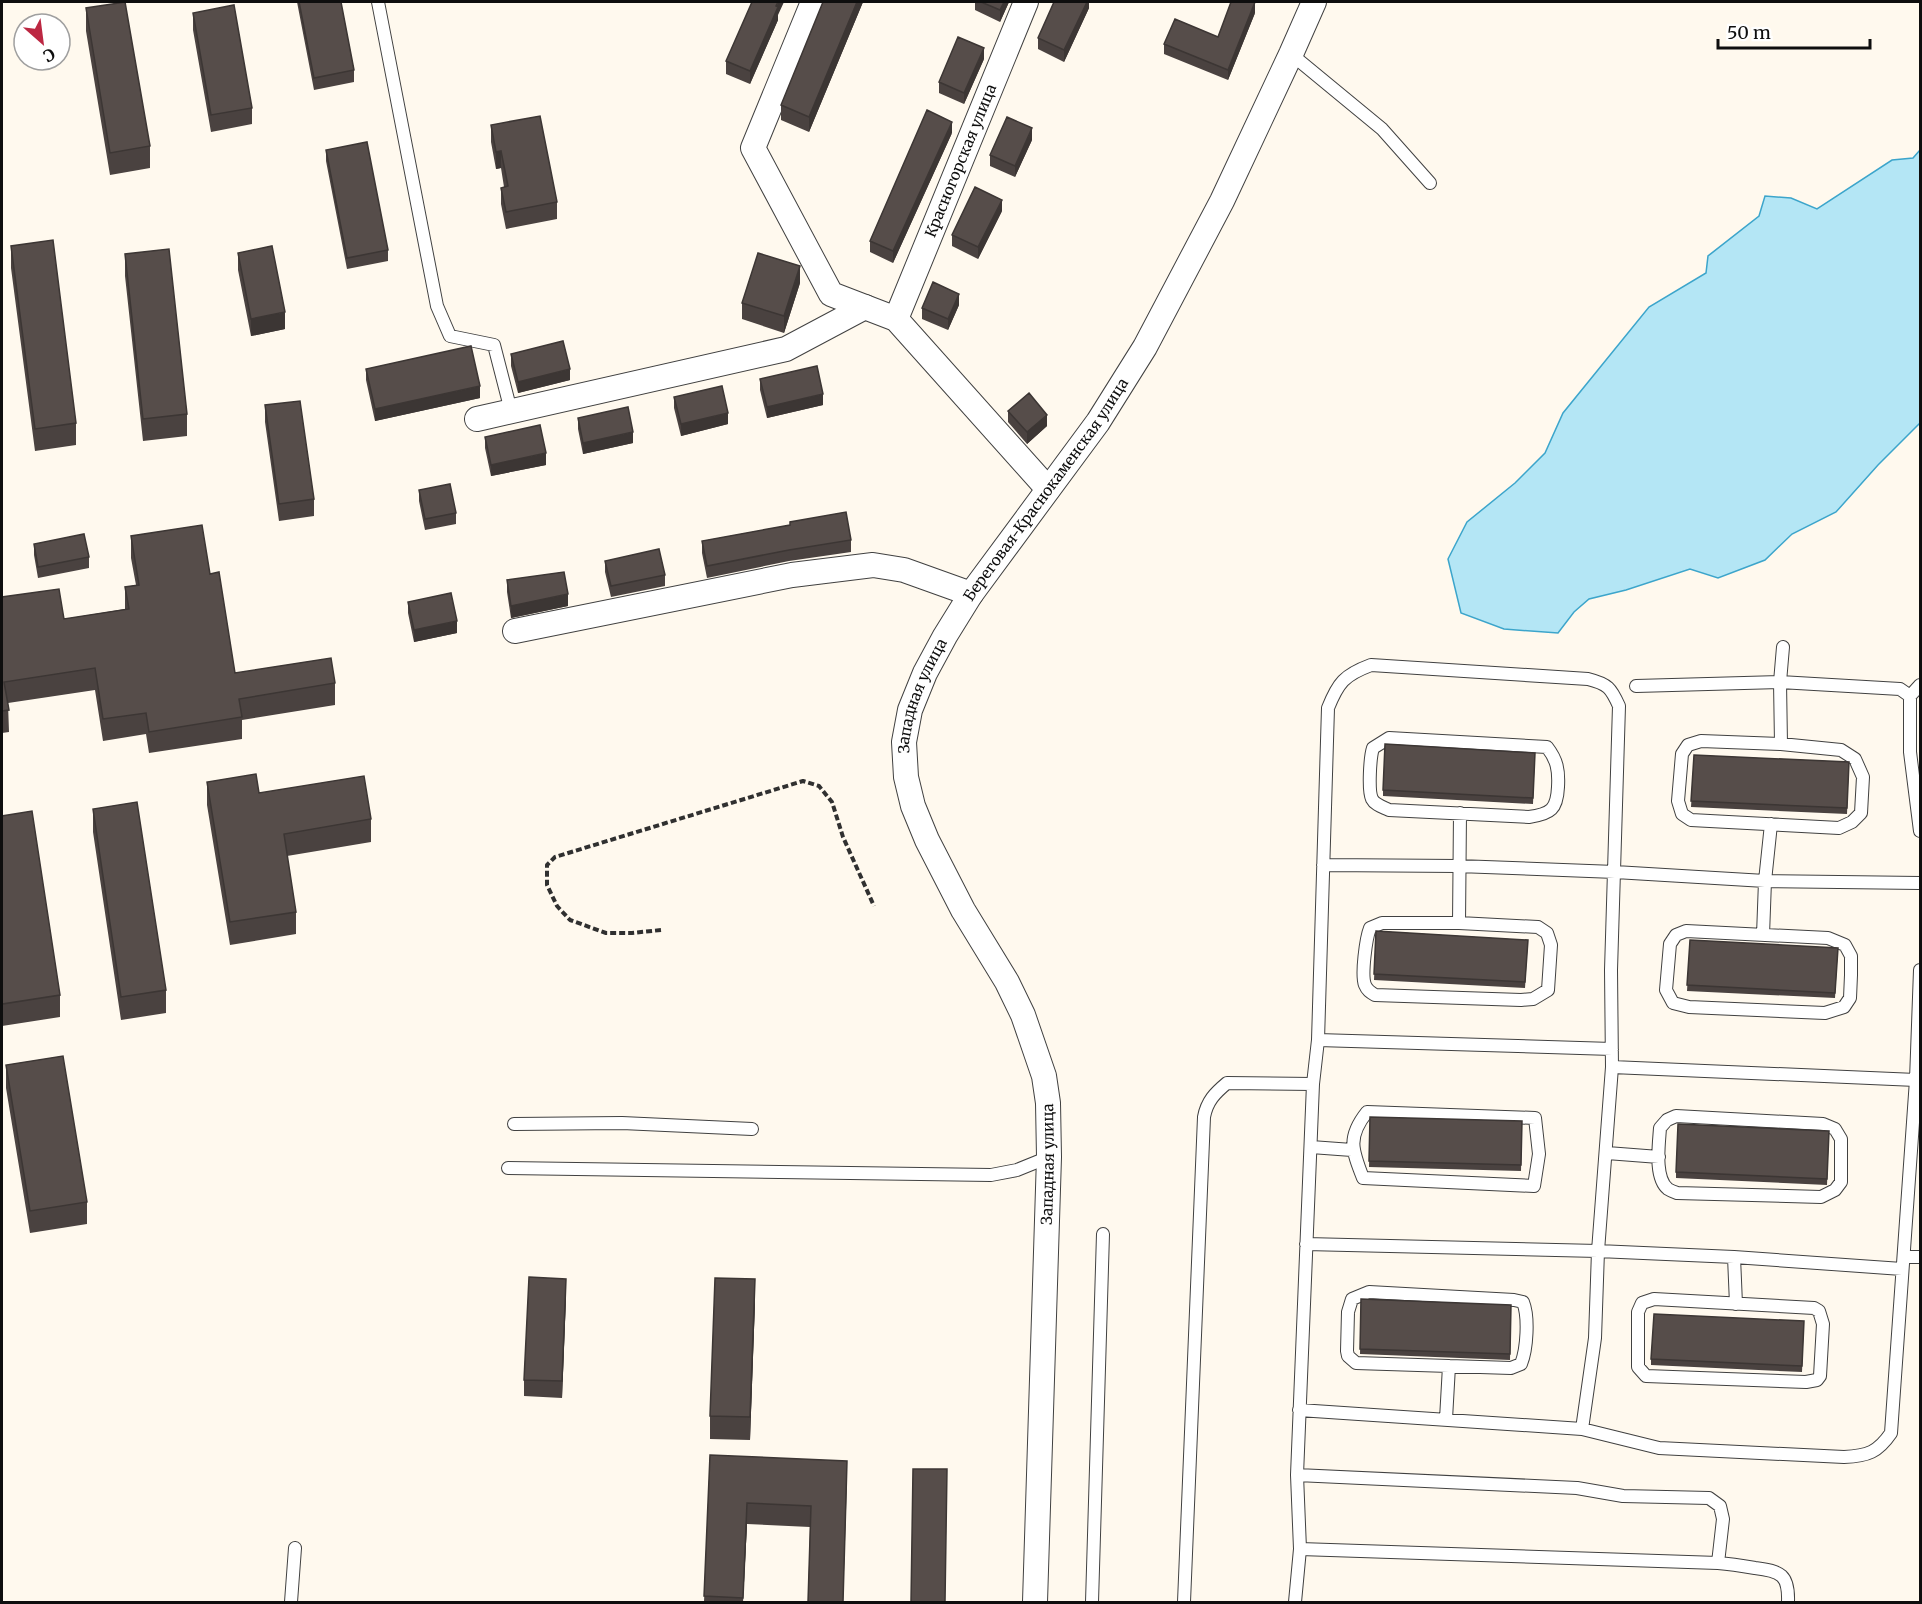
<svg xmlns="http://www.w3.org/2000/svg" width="1922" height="1604" font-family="Merriweather,serif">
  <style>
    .water { fill: #b4e6f5; stroke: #3ca5cb; stroke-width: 1.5 }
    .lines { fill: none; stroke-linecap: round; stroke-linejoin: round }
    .lane-casing { stroke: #414141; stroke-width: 14 }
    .street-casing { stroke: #414141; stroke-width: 26 }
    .path { stroke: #303030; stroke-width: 4; stroke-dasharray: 6 3; stroke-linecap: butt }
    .lane { stroke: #fff; stroke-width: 12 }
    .street { stroke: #fff; stroke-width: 24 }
    .wall { fill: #4a4240 }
    .shaded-wall { fill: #3c3634 }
    .building { fill: #564d4a; stroke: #3c3634; stroke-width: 1.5 }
    .labels { text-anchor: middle; stroke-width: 6; stroke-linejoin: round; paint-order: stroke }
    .street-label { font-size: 15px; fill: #0e0e0e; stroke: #fff }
  </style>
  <rect width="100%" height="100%" fill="#fff9ee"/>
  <path class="water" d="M1920,150V423L1878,465L1836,512L1792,534L1765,560L1718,578L1690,569L1626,590L1589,599L1574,612L1558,633L1504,629L1461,613L1448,559L1467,522L1515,483L1545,453L1563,413L1649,307L1706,273L1708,256L1759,216L1765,196L1791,198L1817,209L1892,160L1913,158Z"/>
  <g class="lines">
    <defs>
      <path id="lane" d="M378,2L437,306L450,336L494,345L511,411
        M1291,54L1382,129L1430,183
        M1920,685L1910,696V752L1920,831
        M1636,686L1780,682L1900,689L1910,696
        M1389,738L1547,747C1557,760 1559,770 1558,787C1557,809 1551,814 1529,817L1389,810C1383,807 1375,805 1372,799C1368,791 1370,757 1373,748Z
        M1701,741L1781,744L1841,750L1855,759L1863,777L1861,813L1852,822L1839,828L1691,820L1682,814L1678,801L1682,754L1688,745Z
        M1781,744L1780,682L1783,647
        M1323,865L1458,866L1615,872L1765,881L1920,883
        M1382,923H1459L1538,927L1547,933L1551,945L1548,990L1533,999L1521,1000L1375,995C1370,992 1367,990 1365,985C1361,975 1366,938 1370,928Z
        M1459,923L1460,813
        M1686,931L1828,938L1845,945L1851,956V975L1850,998L1844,1007L1825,1013L1689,1007L1673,1003L1666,990L1670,944L1676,935Z
        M1763,935L1765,881L1771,824
        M1318,1040L1612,1049
        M1612,1067L1916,1080
        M1367,1112L1535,1118L1539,1154L1534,1186L1363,1178C1352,1150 1347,1137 1367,1112Z
        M1676,1116L1823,1124L1835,1129L1841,1139V1182L1835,1190L1821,1197L1677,1193C1674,1192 1671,1191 1668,1189C1654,1178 1659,1144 1660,1128L1667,1120Z
        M514,1124L622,1123L752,1129
        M1311,1147L1352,1150
        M1607,1153L1659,1157
        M508,1168L991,1175L1017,1170L1049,1157
        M1306,1244L1598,1251L1734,1257L1902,1269
        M1734,1257L1736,1304
        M1904,1257H1920
        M1369,1292L1514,1300L1523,1302C1529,1317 1527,1349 1521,1364L1511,1368L1356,1363L1348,1356L1347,1351L1348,1312L1352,1299Z
        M1654,1299L1814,1308L1819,1311L1823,1324L1820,1376L1817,1380L1806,1382L1646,1376L1638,1367V1312L1642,1303Z
        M1299,1410L1582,1429L1659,1448L1844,1457C1868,1456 1878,1452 1891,1433L1916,1080L1920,970
        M1446,1419L1449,1366
        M1297,1475L1577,1488L1623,1496L1709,1498L1720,1506L1723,1519L1718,1563
        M1300,1549L1718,1563C1730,1564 1743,1566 1755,1568C1781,1571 1789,1575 1788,1602
        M291,1602L295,1548
        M1092,1602L1103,1234
        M1184,1602L1204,1117C1207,1101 1215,1093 1227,1083L1313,1084
        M1295,1602L1300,1549L1297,1475L1313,1084L1318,1040L1328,708C1338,683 1344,675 1371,665L1588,679C1608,684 1611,688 1619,706L1611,970L1612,1067L1598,1251L1595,1338L1582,1429"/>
      <g id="street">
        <path d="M813,2L753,148L831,294L896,319L1048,489"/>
        <path id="s1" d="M896,319L1026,2"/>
        <path d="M477,419L786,349L865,307"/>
        <path d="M515,631L792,575L873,565L904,570L971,594"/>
        <path id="s2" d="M1035,1602L1049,1157L1048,1103L1044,1076L1023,1015L1007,982L963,910L927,840L913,806L906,777L904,742L910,710L925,673L945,636L971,594L1098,422L1145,347L1222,201L1291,54L1314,2"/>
      </g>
    </defs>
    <use href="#lane" class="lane-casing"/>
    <use href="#street" class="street-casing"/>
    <path class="path" d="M661,930L632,933H606L570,920L557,906L547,885V865L555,857L803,781L819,786L832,802L843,837L874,906"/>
    <use href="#lane" class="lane"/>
    <use href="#street" class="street"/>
  </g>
  <path class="wall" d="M297,2H341L354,70V82L314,90Z
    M863,2L809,132L781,120V105Z
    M975,2H1009L1000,22L975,10Z
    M1089,2V8L1064,62L1038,49V38Z
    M86,8L150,146V168L110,175L86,31Z
    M193,13L252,108V124L211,132L193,30Z
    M1255,13L1228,80L1164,54V44L1218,37Z
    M778,15V20L750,84L726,74V61Z
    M984,59L964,104L939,93V82Z
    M491,125L557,202V219L506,229L501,204V188L504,187L501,168L496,169L491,142Z
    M952,133L893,263L870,252V241Z
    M1032,140L1015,177L990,166V155Z
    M326,150L388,250V261L347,269L326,161Z
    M1002,211L978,259L952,246V235Z
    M11,246L76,423V445L35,451L11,268Z
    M238,253L285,329L251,336L238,270Z
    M125,254L187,414V436L143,441L125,276Z
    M800,283L784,333L742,319V303Z
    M959,305L948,330L922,319V308Z
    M511,354L570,380L518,393L511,366Z
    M366,369L480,398L375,421L366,380Z
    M760,379L823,405L767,418L760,390Z
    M674,397L728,424L681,436L674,408Z
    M265,405L314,499V516L279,521L265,422Z
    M1008,411L1047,426L1027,444L1008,422Z
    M578,418L633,443L583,454L578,429Z
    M485,437L546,465L491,476L485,448Z
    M419,490L456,513V524L425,530L419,501Z
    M790,522L851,540V552L789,561L707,578L702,553V541L790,525Z
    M131,536L210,574L235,673L335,683V705L242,720V739L149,753L146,734L103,741L95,690L8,703L9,732L2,733V597L64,619L125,609V587L136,585L131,558Z
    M34,544L89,557V568L38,578L34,555Z
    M605,561L665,575V586L611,597L605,572Z
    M507,580L568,606L511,618L507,592Z
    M408,602L457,633L414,642L408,613Z
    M1535,753L1533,804L1383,796V790Z
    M1694,755L1849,762L1847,814L1691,807Z
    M207,782L259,793L371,819V842L287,856L296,912V934L230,945L207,805Z
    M93,809L166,990V1013L121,1020L93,832Z
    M2,816L60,995V1017L2,1026Z
    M1376,931L1528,940L1525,988L1374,980Z
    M1690,940L1838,948L1835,998L1687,991Z
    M6,1065L87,1202V1224L30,1233L6,1088Z
    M1370,1117L1522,1121L1521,1171L1369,1167Z
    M1829,1131L1827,1185L1676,1178V1172Z
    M566,1296L562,1398L524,1396V1380Z
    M1361,1299L1511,1305L1510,1360L1360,1354Z
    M755,1302L750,1440L710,1439V1416Z
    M1804,1321L1802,1372L1651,1365V1359Z
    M710,1455L847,1481L843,1602H808L810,1527L747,1524L743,1602H704Z"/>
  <path class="shaded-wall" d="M778,2H784L778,15V20L750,84V71Z
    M857,2H863L809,132V117Z
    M1004,2H1009L1000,22V10Z
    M1087,2H1089V8L1064,62V50Z
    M1255,2V13L1228,80V70Z
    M984,48V59L964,104V93Z
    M952,122V133L893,263V251Z
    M1032,128V140L1015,177V166Z
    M501,151V168L496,169V152Z
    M1002,200V211L978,259V247Z
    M800,266V283L784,333V316Z
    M959,294V305L948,330V319Z
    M285,312V329L251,336V319Z
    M570,369V380L518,393V382Z
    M480,386V398L375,421V409Z
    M823,394V405L767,418V407Z
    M728,413V424L681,436V424Z
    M1047,415V426L1027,444V432Z
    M633,432V443L583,454V443Z
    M546,453V465L491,476V465Z
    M568,594V606L511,618V606Z
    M457,621V633L414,642V630Z
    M566,1279V1296L562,1398V1381Z
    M755,1279V1302L750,1440V1417Z
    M747,1503V1524L743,1602Z"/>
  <path class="building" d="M125,2L150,146L110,153L86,8Z
    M299,2H341L354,70L314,78Z
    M752,2H778L776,6L778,7L750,71L726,61Z
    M823,2H857L809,117L781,105Z
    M981,2H1004L1000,10Z
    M1054,2H1087L1064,50L1038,38Z
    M1231,2H1255L1228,70L1164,44L1175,19L1218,37Z
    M234,5L252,108L211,115L193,13Z
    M958,37L984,48L964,93L939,82Z
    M927,110L952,122L893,251L870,241Z
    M540,116L557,202L506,212L501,188L508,186L501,151L496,152L491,125Z
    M1007,117L1032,128L1015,166L990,155Z
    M367,142L388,250L347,258L326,150Z
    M975,187L1002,200L978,247L952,235Z
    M53,240L76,423L35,429L11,246Z
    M272,246L285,312L251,319L238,253Z
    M169,249L187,414L143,419L125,254Z
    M758,253L800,266L784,316L742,303Z
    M933,282L959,294L948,319L922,308Z
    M563,341L570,369L518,382L511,354Z
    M471,346L480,386L375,409L366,369Z
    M817,366L823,394L767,407L760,379Z
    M722,386L728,413L681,424L674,397Z
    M1029,393L1047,415L1027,432L1008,411Z
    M300,401L314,499L279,504L265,405Z
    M628,407L633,432L583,443L578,418Z
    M540,425L546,453L491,465L485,437Z
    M450,484L456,513L425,519L419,490Z
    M846,512L851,540L789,550L707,566L702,541L790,525V522Z
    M202,525L210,574L219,572L235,673L331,658L335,683L239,699L242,717L149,732L146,713L103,719L95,668L4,682L9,710L2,711V597L59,589L64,619L129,609L125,587L139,585L131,536Z
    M84,534L89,557L38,567L34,544Z
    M659,549L665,575L611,586L605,561Z
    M564,572L568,594L511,606L507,580Z
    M451,593L457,621L414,630L408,602Z
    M1385,744L1535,753L1533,798L1383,790Z
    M1694,755L1849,762L1847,808L1691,801Z
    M256,774L259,793L364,776L371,819L284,834L296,912L230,922L207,782Z
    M137,802L166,990L121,997L93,809Z
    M32,811L60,995L2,1004V816Z
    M1376,931L1528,940L1525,982L1374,974Z
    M1690,940L1838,948L1835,993L1687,985Z
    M63,1056L87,1202L30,1211L6,1065Z
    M1370,1117L1522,1121L1521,1165L1369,1161Z
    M1678,1124L1829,1131L1827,1179L1676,1172Z
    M529,1277L566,1279L562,1381L524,1380Z
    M715,1278L755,1279L750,1417L710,1416Z
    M1361,1299L1511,1305L1510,1354L1360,1349Z
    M1654,1314L1804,1321L1802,1366L1651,1359Z
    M710,1455L847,1461L843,1602H808L811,1506L747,1503L743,1598L704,1596Z
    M913,1469H947L945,1602H911Z"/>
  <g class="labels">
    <g class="street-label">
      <text dy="5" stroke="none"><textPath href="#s1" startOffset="171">Красногорская улица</textPath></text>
      <text dy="5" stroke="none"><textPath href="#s2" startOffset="1185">Береговая-Краснокаменская улица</textPath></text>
      <text dy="5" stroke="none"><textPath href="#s2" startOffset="942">Западная улица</textPath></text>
      <text dy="5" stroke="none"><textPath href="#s2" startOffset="438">Западная улица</textPath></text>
    </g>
  </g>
  <rect width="1922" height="1604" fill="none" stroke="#0e0e0e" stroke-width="6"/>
  <g transform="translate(42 42) rotate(152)"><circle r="28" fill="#ffffff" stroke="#9f9f9f" stroke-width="1.5"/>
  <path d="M0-4.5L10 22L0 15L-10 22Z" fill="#bc2742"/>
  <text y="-9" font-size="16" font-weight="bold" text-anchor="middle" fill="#0e0e0e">С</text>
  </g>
  <path d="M1718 39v9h152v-9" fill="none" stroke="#0e0e0e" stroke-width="3"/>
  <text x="1727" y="39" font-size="18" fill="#0e0e0e" stroke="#ffffff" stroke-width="4.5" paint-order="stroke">50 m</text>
</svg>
